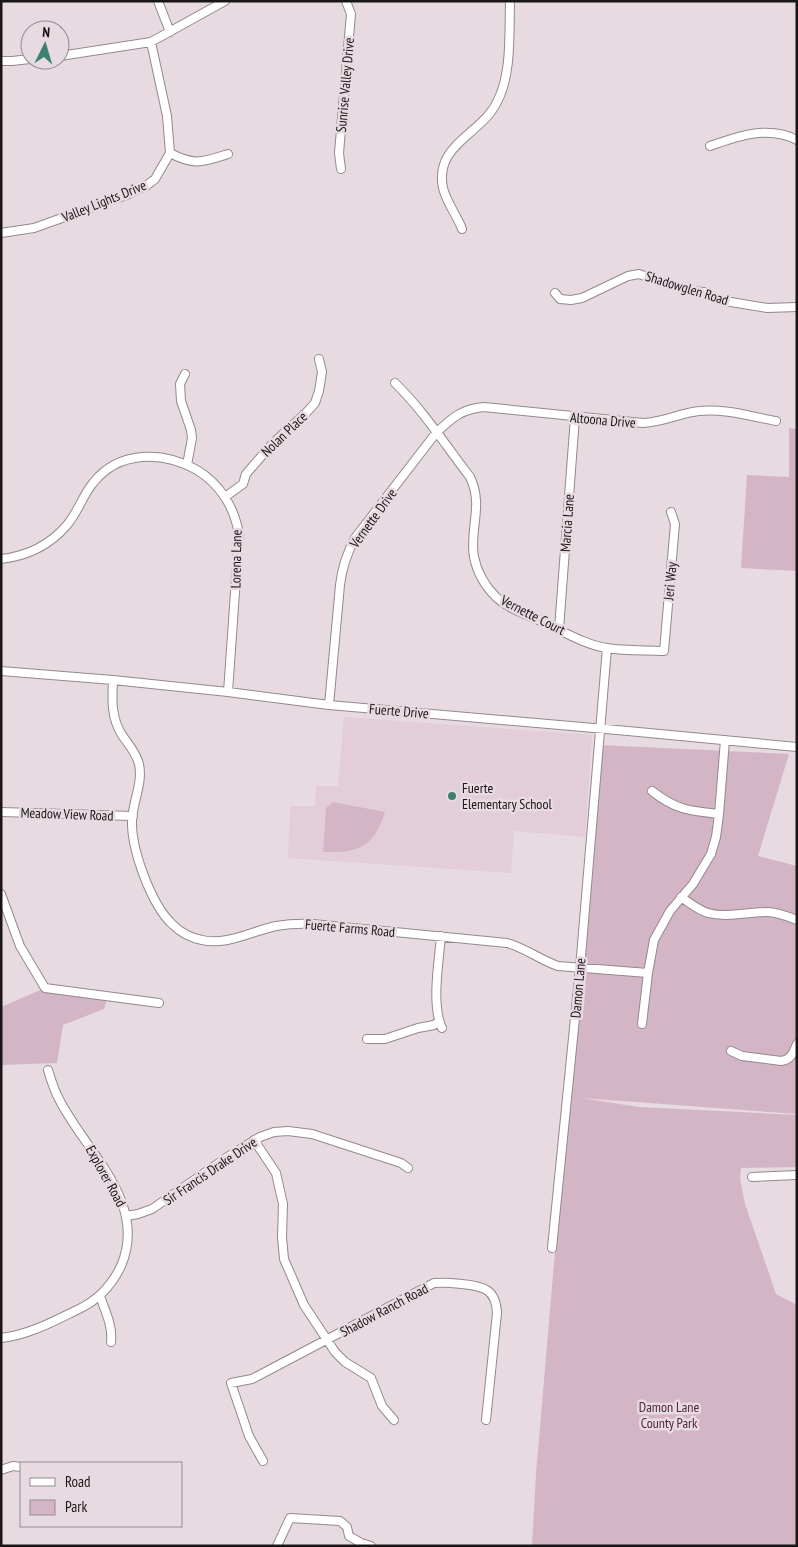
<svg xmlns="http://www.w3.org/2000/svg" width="798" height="1547" font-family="'PT Sans Narrow',sans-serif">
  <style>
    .built { fill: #e2cdd8 }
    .green { fill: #d3b5c5 }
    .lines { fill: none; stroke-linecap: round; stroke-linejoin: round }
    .minor-casing { stroke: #94888e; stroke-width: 10 }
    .minor { stroke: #fff; stroke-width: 8 }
    .poi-dot { fill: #3d7f71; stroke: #e7dae1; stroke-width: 2 }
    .labels { text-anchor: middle; stroke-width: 5; stroke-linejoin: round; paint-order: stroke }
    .street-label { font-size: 14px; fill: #1a1618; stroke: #e7dae1 }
    .poi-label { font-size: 14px; fill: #1a1618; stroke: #e7dae1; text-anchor: start }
    .park-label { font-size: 14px; fill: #512340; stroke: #e7dae1 }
  </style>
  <rect width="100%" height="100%" fill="#e7dae1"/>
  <path class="built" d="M344,717L592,735L585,837L514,831L511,873L288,858L290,806H315L316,786H338Z"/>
  <path class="green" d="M789,428L797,429V571L741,568L747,475L789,477Z
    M599,745L789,754L758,856L797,866V1114L581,1098L639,1107L797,1115V1167L741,1168L740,1179L745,1204L776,1294L797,1305V1546H532L536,1474L563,1158L571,1097Z
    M333,802L385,812C374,847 359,853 323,852L326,808Z
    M45,988L108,996L104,1009L63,1025L57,1063L1,1065V1007Z"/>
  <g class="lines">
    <defs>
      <path id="minor" d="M158,1L170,32
        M60,56L151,42L225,1
        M1,61H12L30,59
        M710,146C738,136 769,125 797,140
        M170,153C194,166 203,162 228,154
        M341,169L339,153L351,14L346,1
        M462,229C457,215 447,204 443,188C434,144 482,134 497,102C512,74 509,33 510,1
        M1,233L34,228L129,194L146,186L155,179L170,153L167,116L151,42
        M555,293L560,299L571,300L582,298L628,276L639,274L688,291L704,292L710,297L731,302L767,308L797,307
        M185,374L180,384L181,401L191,430L192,438L187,465
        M395,383C423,410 446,446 470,477C484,506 469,529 474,557C477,572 485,586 496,597C509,609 527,615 543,622C563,631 585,645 607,648C625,651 645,650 664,651L675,524L671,512
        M225,497L243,484L246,474L272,444L306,413L315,403L319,391L322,372L319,359
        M1,559C27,556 50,545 67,525C78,512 83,495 93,483C119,450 163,451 197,470C220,484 235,508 239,535L228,692
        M559,629L575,417
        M1,671L113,680L228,692L329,705L628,731L797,747
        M113,680C112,699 111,718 122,735C128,744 136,752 139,764C143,783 133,801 132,820C131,849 151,904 172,924C180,932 191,938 202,940C226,946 252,931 276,926C288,924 300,923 313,924L507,943C526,948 540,960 558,966L648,973
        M329,705L340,585C342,568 347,553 355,538L436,433C452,418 461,409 484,407L643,423C665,422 679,413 699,411C723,408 753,417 776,421
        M652,791C676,810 690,811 719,814
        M1,812L133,816
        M1,894L20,946L45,988L159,1003
        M681,897C690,903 698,910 708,913C727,918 747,912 767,912C777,912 787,916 797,920
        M441,936C439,961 431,1005 442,1028
        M642,1024L648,973L654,940L670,911L693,884L711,854L716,837L719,814L725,740
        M367,1039H385L418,1028L434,1025L439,1021
        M731,1051L742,1056L781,1061C791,1060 793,1053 797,1044
        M254,1140L276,1173L283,1204L282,1237L284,1259L304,1305L335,1352L345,1362L371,1378L382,1406L394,1420
        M752,1177L797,1175
        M126,1216L138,1214L152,1209L226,1158L260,1137L274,1132L288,1131L312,1134L401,1163L408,1168
        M552,1248L580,968L607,648
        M100,1296C105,1311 113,1326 111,1342
        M1,1338C29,1335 54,1321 79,1309C98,1300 112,1285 121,1266C149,1202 84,1150 59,1099C54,1090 51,1080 48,1070
        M263,1461L249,1436L231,1383L252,1379L434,1283C444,1282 453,1283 462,1284C483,1286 496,1289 497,1313L486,1420
        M1,1470L13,1466L21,1467
        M277,1546L290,1518L340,1521L347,1527L349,1536L361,1543L371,1546"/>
    </defs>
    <use href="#minor" class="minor-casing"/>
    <use href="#minor" class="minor"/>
  </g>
  <circle class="poi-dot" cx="452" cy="796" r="5"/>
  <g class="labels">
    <g class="street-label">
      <text transform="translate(345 85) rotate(-85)" y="5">Sunrise Valley Drive</text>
      <text transform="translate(104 201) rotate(-22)" y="5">Valley Lights Drive</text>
      <text transform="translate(687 288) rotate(17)" y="5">Shadowglen Road</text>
      <text transform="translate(603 420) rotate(5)" y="5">Altoona Drive</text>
      <text transform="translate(284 434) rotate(-44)" y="5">Nolan Place</text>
      <text transform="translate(373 518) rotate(-54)" y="5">Vernette Drive</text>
      <text transform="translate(567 523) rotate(-86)" y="5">Marcia Lane</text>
      <text transform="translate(236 559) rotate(-89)" y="5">Lorena Lane</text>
      <text transform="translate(670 581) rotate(-85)" y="5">Jeri Way</text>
      <text transform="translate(533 615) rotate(27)" y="5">Vernette Court</text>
      <text transform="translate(399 711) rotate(5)" y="5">Fuerte Drive</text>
      <text transform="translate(67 814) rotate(2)" y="5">Meadow View Road</text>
      <text transform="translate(350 928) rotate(5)" y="5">Fuerte Farms Road</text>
      <text transform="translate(578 988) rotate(-85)" y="5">Damon Lane</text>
      <text transform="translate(210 1171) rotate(-34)" y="5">Sir Francis Drake Drive</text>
      <text transform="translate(106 1176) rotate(61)" y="5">Explorer Road</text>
      <text transform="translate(384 1310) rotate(-28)" y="5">Shadow Ranch Road</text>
    </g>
    <g class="poi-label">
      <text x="462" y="793">Fuerte<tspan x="462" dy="16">Elementary School</tspan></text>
    </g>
    <g class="park-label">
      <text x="669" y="1412">Damon Lane<tspan x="669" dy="16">County Park</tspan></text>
    </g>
  </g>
  <rect width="798" height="1547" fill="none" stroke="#1a1618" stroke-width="5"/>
  <rect x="20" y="1462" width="162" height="65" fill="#e7dae1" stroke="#958c91"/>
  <rect x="30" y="1478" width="25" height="8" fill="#ffffff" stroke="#958c91"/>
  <text x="65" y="1487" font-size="15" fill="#1a1618">Road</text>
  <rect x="30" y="1500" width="25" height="15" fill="#d3b5c5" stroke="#958c91"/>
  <text x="65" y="1512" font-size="15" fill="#1a1618">Park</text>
  <g transform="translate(45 45) rotate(5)"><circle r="24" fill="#e7dae1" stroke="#958c91"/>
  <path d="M0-4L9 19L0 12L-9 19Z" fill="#3d7f71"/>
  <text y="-8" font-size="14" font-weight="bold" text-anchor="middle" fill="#1a1618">N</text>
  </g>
</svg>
